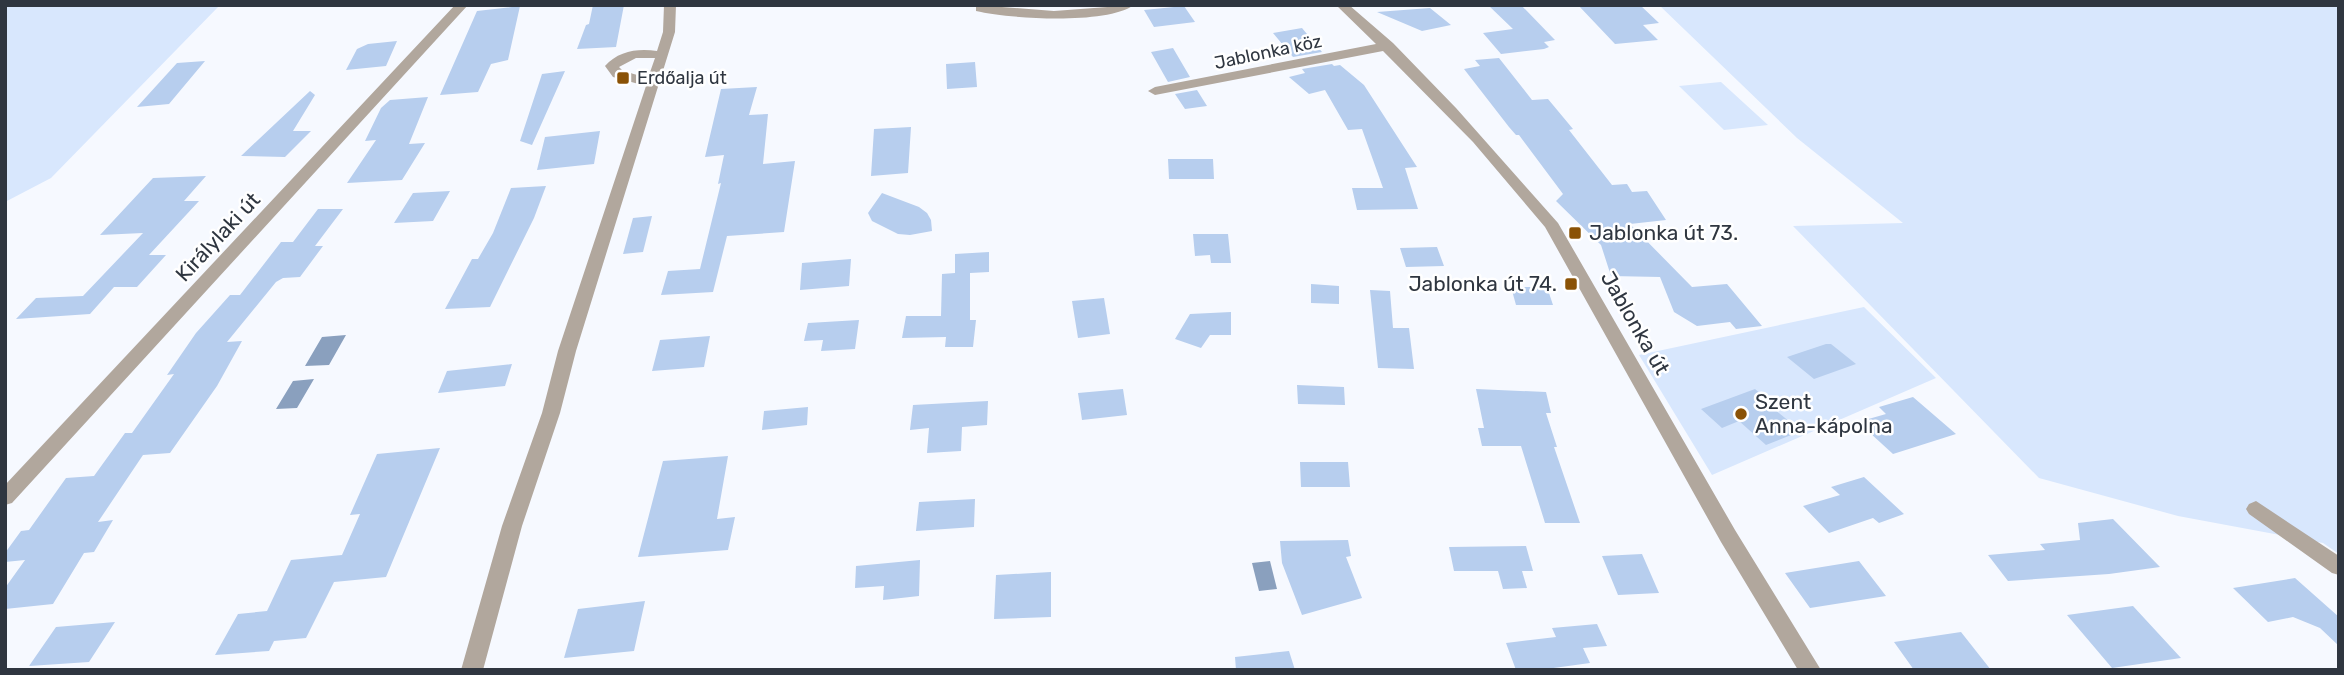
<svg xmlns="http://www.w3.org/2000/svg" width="2344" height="675" font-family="Rubik,sans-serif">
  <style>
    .green { fill: #d8e7fd }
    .water { fill: #8aa0be }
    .building { fill: #b7ceee }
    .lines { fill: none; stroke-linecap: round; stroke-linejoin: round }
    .minor { fill: #b1a79d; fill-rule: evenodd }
    .poi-dot { fill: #8a5206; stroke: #fff; stroke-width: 2.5 }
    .labels { text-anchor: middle; stroke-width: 5; stroke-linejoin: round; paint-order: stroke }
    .far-street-label { font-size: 18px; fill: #2f3640; stroke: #fff }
    .far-poi-label { font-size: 18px; fill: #2f3640; stroke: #fff; text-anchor: start }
    .poi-label { font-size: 21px; fill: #2f3640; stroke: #fff; text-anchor: start }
    .street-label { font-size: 21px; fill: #2f3640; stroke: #fff }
  </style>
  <rect width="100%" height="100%" fill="#f6f9ff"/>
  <path class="green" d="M5,5H220L51,178L5,202Z
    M1659,5H2339V554L2323,543L2178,516L2039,478L1793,226L1903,223L1797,138Z
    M1721,82L1768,125L1724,130L1679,86Z
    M1864,307L1936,378L1712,475L1639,355Z"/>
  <path class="water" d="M346,335L329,365L305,366L322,337Z
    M314,379L297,408L276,409L293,381Z
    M1270,561L1277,589L1259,591L1252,563Z"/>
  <path class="building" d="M593,5H624L616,47L577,49L586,25L589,24Z
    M1488,5H1521L1555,40L1544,42L1549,47L1544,49L1501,54L1483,33L1513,29Z
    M1578,5H1640L1659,23L1643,25L1658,40L1615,44Z
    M520,6L508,60L491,64L478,92L440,95L477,11Z
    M1184,6L1195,22L1154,27L1144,10Z
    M1430,8L1451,25L1422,31L1377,12Z
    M1302,28L1322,52L1293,57L1273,33Z
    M397,41L386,66L346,70L357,49L368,44Z
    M1173,48L1190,77L1168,82L1151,52Z
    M1499,58L1532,100L1548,99L1573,129L1569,130L1612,185L1627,184L1632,192L1647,191L1666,220L1630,224L1692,287L1727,284L1762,326L1736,329L1730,322L1697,326L1674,312L1660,277L1611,276L1601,245L1556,201L1563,194L1519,135H1516L1509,127L1464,69L1480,66L1475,60Z
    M205,61L169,104L137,107L177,63Z
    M975,62L977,87L947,89L946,64Z
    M1332,64L1334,66L1340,65L1364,85L1417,167L1405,168L1418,209L1357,210L1352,188H1383L1362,129L1348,130L1325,90L1309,94L1289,77L1305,73L1302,69Z
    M565,71L532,145L520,141L542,74Z
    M757,87L749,115L768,114L763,164L795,161L784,232L727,236L713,292L661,295L668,271L700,269L721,183L718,184L724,155L705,157L721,89Z
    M1197,90L1207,106L1185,109L1175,94Z
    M310,91L315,95L293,131H311L285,157L241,156Z
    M428,97L409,144L425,143L402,180L347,183L376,140L365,141L381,108L390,100Z
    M911,127L908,173L871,176L874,129Z
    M600,131L594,164L537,170L545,137Z
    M1168,159H1213L1214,179H1169Z
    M206,176L184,201H199L149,255H166L137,287H114L90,314L16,319L36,298L83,296L143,233L100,235L153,178Z
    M546,186L534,218L490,307L445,309L472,259H478L493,233L511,188Z
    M450,191L433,221L394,223L413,193Z
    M882,193L919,207L927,213L931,220L932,231L910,235L898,234L872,221L868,213Z
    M318,209H343L315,246H323L300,277L283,278L276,282L227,342L242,341L217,386L170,453L143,455L98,522L113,520L94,552L84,553L53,604L5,609V588L25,560L5,562V553L21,531L29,530L66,478L94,476L125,433H132L174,374L167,375L196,333L230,295H240L281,242H293Z
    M652,216L643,252L623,254L633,218Z
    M1193,234H1228L1231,263H1211L1210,255L1195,256Z
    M1437,247L1444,266L1406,267L1400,248Z
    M989,252V272L970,273V320H976L973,347H945L946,337L902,338L906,316H941L942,274L955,273V254Z
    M851,259L849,286L800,290L802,263Z
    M1311,284L1339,286V304L1311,303Z
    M1511,287H1547L1553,305H1516Z
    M1370,290L1390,291L1393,328H1409L1414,369L1378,368Z
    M1104,298L1110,334L1078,338L1072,301Z
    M1231,312V335H1210L1201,348L1175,339L1190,314Z
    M859,320L855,349L821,351L823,340L804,341L808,323Z
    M710,336L704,367L652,371L660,340Z
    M1826,344H1831L1856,364L1814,379L1787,357Z
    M512,364L505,386L438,393L447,371Z
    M1297,385L1344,387L1345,405L1298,404Z
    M1123,389L1127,415L1082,420L1078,393Z
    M1476,389L1546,392L1551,413H1546L1557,447H1554L1580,523H1545L1521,446H1482L1478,428H1484Z
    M1755,389L1777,408L1774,409L1801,431L1766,445L1739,421L1722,428L1701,409Z
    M1913,397L1956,434L1893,454L1858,422L1886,414L1879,407Z
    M988,401L987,425L962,427L961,451L927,453L929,428L910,430L913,405Z
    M808,407L807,425L762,430L764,411Z
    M440,448L386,577L334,582L306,638L274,641L269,651L215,655L238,614L267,611L291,560L342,555L360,514L350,515L377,454Z
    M728,456L717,519L735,517L728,550L638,557L663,461Z
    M1300,462H1348L1350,487H1301Z
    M1864,477L1904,514L1879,523L1873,518L1829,533L1803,506L1840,495L1831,487Z
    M975,499L974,527L916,531L919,502Z
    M2113,519L2160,567L2109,574L2008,581L1988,555L2045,550L2040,544L2080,540L2078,523Z
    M1348,540L1351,556L1346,557L1362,598L1302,615L1282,563L1280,541Z
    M1526,546L1533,571H1522L1527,588L1503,589L1498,571H1454L1449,547Z
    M1642,554L1659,593L1618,595L1602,556Z
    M920,560L919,596L883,600L884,586L855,588L856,566Z
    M1859,561L1886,596L1810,608L1785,573Z
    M1051,572V617L994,619L996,575Z
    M2295,578L2339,617V646L2320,628L2293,617L2268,622L2233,588Z
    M645,601L634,651L564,658L578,609Z
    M2133,606L2181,658L2112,668L2067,615Z
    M115,622L89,662L29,666L56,627Z
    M1597,624L1607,646L1583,648L1590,663L1539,670H1516L1506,643L1556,637L1552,628Z
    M1961,632L1991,670H1914L1894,642Z
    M1289,651L1295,670H1236L1235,657Z"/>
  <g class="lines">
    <path class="minor" d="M455,5H468L12,503L5,505V485Z
      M664,5H676L675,32L576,351L560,413L522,526L483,670H461L502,526L542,413L558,351L646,86L613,77L605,66C618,51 638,48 657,51L663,32ZM636,58H655L648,78L623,71L619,67Z
      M976,5L1054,11L1134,5C1106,25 1010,19 976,11Z
      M1336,5H1349L1393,43L1456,108L1558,223L1735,530L1821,670H1798L1721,542L1545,227L1473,142L1383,51L1155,95L1148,91L1155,87L1376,44Z
      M2256,501L2339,556V575L2332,573L2249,514L2246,509L2249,504Z"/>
  </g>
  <g class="poi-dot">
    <rect x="616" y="71" width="14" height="14" rx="3.5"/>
    <rect x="1568" y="226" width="14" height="14" rx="3.5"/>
    <rect x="1564" y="277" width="14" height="14" rx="3.5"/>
    <circle cx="1741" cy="414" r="7"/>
  </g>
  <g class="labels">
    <g class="far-street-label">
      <text transform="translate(1268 52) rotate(-12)" y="6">Jablonka köz</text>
    </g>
    <g class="far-poi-label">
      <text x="637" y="84">Erdőalja út</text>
    </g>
    <g class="poi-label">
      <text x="1589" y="240">Jablonka út 73.</text>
      <text x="1557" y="291" text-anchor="end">Jablonka út 74.</text>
      <text x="1755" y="409">Szent<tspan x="1755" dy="24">Anna-kápolna</tspan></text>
    </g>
    <g class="street-label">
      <text transform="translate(218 237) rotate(-47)" y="7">Királylaki út</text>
      <text transform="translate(1635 323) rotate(60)" y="7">Jablonka út</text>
    </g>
  </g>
  <rect width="2344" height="675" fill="none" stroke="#2f3640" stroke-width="14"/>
</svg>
